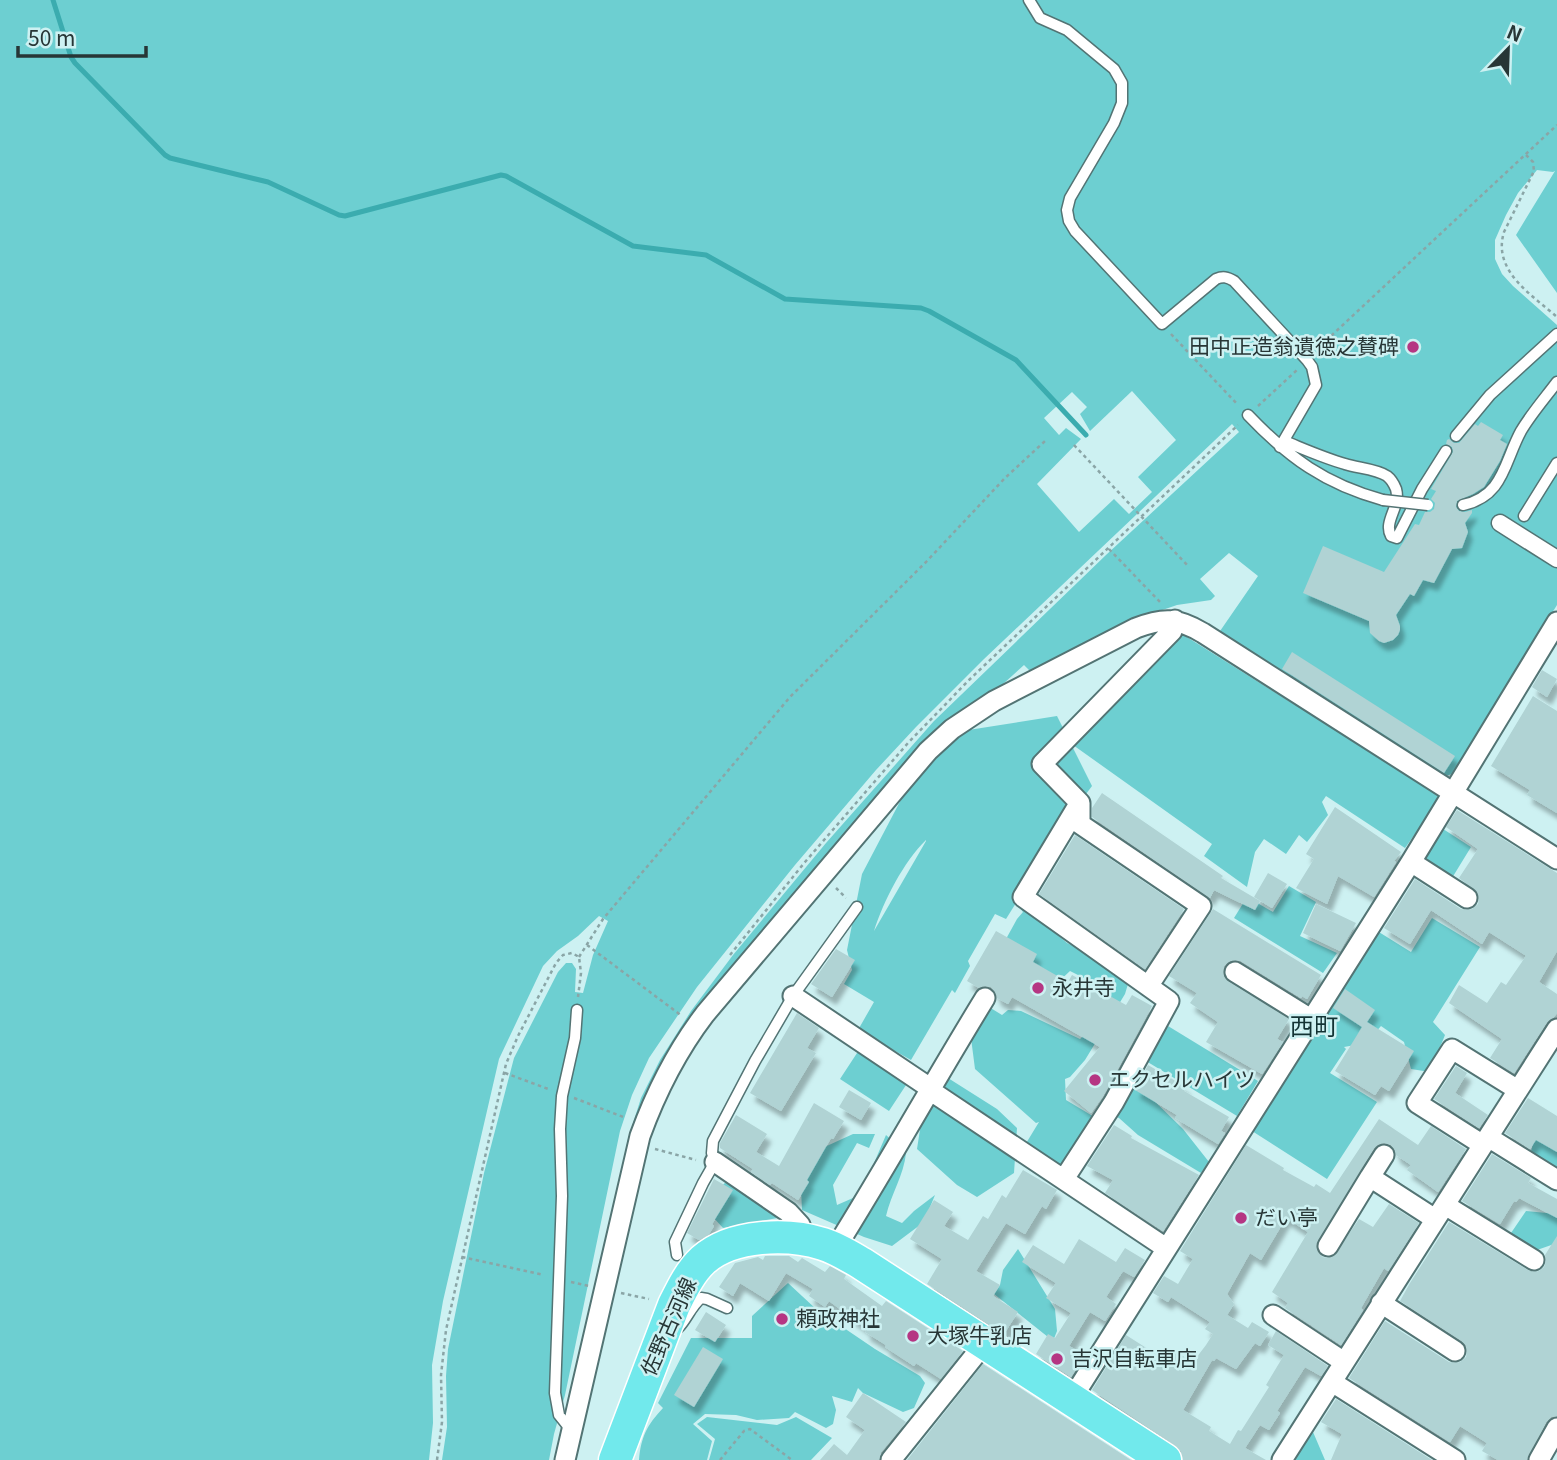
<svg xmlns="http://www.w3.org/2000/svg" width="1557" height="1460" font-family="Georgia,'Noto Sans JP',serif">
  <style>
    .green { fill: #6dcfd1; fill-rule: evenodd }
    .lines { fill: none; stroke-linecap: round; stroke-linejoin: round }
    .stream { stroke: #3bacaf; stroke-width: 5 }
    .building { fill: #b0d3d4; filter: url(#shadow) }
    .service-casing { stroke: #537474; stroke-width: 13 }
    .pedestrian-casing { stroke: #537474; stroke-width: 19 }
    .minor-casing { stroke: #537474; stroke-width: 23 }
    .primary-casing { stroke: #fff; stroke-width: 35 }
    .path { stroke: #8aa5a6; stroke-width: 2.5; stroke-dasharray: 3.5 3.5; stroke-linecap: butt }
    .service { stroke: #fff; stroke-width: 10 }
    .pedestrian { stroke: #fff; stroke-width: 16 }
    .minor { stroke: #fff; stroke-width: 19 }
    .primary { stroke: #71e9ec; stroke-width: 32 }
    .service-bridge-casing { stroke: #537474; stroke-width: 13; stroke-linecap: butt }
    .service-bridge { stroke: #fff; stroke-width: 10 }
    .poi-dot { fill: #b53683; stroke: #cdf1f2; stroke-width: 2.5 }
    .labels { text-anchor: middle; stroke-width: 5; stroke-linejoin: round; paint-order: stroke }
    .poi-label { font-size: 21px; fill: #273636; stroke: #cdf1f2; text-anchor: start }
    .street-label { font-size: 21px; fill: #273636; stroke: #cdf1f2 }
    .quarter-label { font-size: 24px; fill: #133334; stroke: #cdf1f2 }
  </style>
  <defs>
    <filter id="shadow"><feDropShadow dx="4.5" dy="8" stdDeviation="2" flood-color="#0004"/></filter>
  </defs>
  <rect width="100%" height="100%" fill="#cdf1f2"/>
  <path class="green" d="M0,0H1557V293L1516,235L1555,171L1553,172L1537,170L1518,193L1506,215L1495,240V259L1502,274L1513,286L1557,325V605L1452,774L1443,777L1442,796L1405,848L1326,796L1322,802L1328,815L1307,842L1299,835L1286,854L1264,839L1255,852L1247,887L1204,856L1212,844L1073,745L1182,634L1295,705L1336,710L1218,634L1258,576L1229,553L1200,579L1215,596L1211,600L1177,605L1139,618L1033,674L1024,665L993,693L975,704L661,1065L585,1342L628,1139L641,1098L660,1060L691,1011L733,955L826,843L934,721L1106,555L1239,432L1232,424L984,659L916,727L876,770L795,865L697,987L649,1058L632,1095L620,1131L565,1395L554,1434L549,1460H442L447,1427L446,1376L448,1349L484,1173L514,1058L558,972L566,963H572L576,969L575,992L583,993L593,955L608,921L599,916L578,936L557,951L543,966L499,1059L443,1301L432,1365L433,1423L429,1460H0ZM1132,391L1176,440L1138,477L1152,492L1129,514L1114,499L1079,532L1037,484L1081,439L1066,428L1059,435L1044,418L1072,392L1087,407L1080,414L1090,431Z
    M1057,716L1092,786L1086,794L1069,808L1030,877L1032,913L1067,943L1084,951L1113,970L1128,984L1125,994L1085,1060L1070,1077L1065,1079L1066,1100L1096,1118L1064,1169L1025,1145L1039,1122L1036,1123L975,1069L971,1038L989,1007L1002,1015L1008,1010L1021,1011L1080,1039L1098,1022L1109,996L1092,982L1070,971L1054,986L1006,939L1017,919L1023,912L1016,903L1006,919L995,914L968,961L970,966L955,993L952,990L911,1060L858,1030L874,1002L844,984L852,970L847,950L862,874L905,792L962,731ZM926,840V841L874,931C883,902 904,861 926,840Z
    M1440,827L1471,847L1452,878L1421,860Z
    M1289,886L1316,902L1300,936L1337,953L1323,973L1234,918L1247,897L1273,912Z
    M1432,918L1480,947L1433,1022L1445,1035L1430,1072L1411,1069L1404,1042L1381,1026L1366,1043L1344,1047L1346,1049L1330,1073L1377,1102L1327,1179L1252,1131L1318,1030L1328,1037L1314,1026L1374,929L1411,952Z
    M1168,1026L1258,1081L1237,1116L1146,1061Z
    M859,1050L908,1082L889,1111L840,1079Z
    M948,1078L997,1109L1017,1128L1014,1173L977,1197L957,1185L917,1149L921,1123Z
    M1136,1083L1183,1129L1209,1162L1201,1173L1138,1135L1119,1118L1112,1115Z
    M1537,1129L1557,1151V1172L1530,1155Z
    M853,1134H875L869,1148L857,1143L833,1185L837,1205L853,1198L868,1177L886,1135L906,1153C904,1175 891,1194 886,1216L902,1223L914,1211L935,1195L924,1222L892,1246L864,1237L802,1210L801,1189L818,1150Z
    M728,1180L783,1217L723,1228L702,1205Z
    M1526,1211L1557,1214V1243L1537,1250L1511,1233Z
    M1018,1249L1055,1309L1057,1331L1053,1341L994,1294L1000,1285L1003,1270Z
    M788,1283L816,1309L875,1349L920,1376L925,1383L914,1408L903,1412L863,1393L858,1388L852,1402L832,1396L836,1410L833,1424L826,1428L795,1412L789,1418L757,1420L736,1415L705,1414L693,1424L712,1441L707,1460H639C641,1437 647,1425 663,1408L658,1403L691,1338H752V1316Z
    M707,1417L777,1425L796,1417L832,1438L811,1460H709L715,1439L697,1424Z
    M1310,1425L1325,1460H1289Z"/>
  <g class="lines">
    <path class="stream" d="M53,0L71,57L75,63L165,155L170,158L268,182L339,215L345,216L501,175L506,176L633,246L706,255L785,299L921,308L929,311L1016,360L1086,435"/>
  </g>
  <path class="building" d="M1481,422L1503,435L1500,440L1507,444L1500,461L1484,487L1473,494L1457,501L1456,507L1459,511L1465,512L1472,510V513L1465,523L1468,532L1462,548L1452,549L1434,583L1423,580L1414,596L1410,594L1396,615L1400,626V630L1398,635L1393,640L1384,643L1379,641L1370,633L1369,621L1303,593L1323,546L1384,572L1415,524L1419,525L1425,512H1430L1434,509L1435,503L1431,499L1436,491L1431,489L1453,452L1452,447L1446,444L1447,440L1449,439L1454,443H1459L1475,424L1478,426Z
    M1292,652L1455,756L1444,773L1282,669Z
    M1542,670L1557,679L1547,697L1532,687Z
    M1533,696L1557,711V813L1527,795L1530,790L1491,766Z
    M1102,793L1223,876L1221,878L1260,901L1255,910L1214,890L1210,898L1092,817V808Z
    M1335,807L1401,852L1394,861L1396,862L1374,897L1338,876L1327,904L1296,888L1314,859L1306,854Z
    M1457,810L1557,873V951L1539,982L1557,994V1013L1554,1017L1547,1022L1514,1073L1490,1058L1502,1039L1449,1003L1459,985L1487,1003L1501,982L1506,985L1526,956L1525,955L1489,932L1482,944L1431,910L1410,944L1384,928L1415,879L1461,909L1466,910L1472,909L1478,904L1479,898L1477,892L1459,878L1478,849L1446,827Z
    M1075,835L1184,909L1145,969L1039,894Z
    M1268,873L1287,884L1272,908L1254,897Z
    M1316,904L1356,923L1340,951L1303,933Z
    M1213,909L1321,975L1307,999L1302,996L1301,998L1241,961L1236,960L1230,961L1224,966L1223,971L1224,977L1229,982L1289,1019L1277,1039L1283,1042L1262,1074L1206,1042L1218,1022L1190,1003L1197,993L1169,976Z
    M996,931L1037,954L1033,962L1068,982L1072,975L1126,1005L1132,995L1152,1006L1103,1096L1091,1113L1064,1091L1100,1047L1012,997L1008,1004L997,998L995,992L991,987L985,986L979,988L967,981Z
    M836,949L855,960L832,997L811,984Z
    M1345,989L1375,1010L1367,1022L1414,1051L1389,1091L1381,1086L1375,1095L1335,1071L1362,1027L1333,1008Z
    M797,1013L819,1028L807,1048L816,1053L781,1111L750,1093Z
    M1148,1065L1186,1087L1184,1091L1229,1117L1221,1131L1225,1133L1218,1144L1175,1118L1177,1115L1135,1090Z
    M1456,1066L1467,1073L1455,1093L1488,1115L1479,1128L1434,1099Z
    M849,1090L871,1103L861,1120L839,1107Z
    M1528,1098L1557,1116V1152L1536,1140L1530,1149L1505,1133Z
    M814,1103L844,1121L833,1139L831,1138L807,1180L809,1182L798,1200L772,1183L770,1185L767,1183L751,1172L753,1169L720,1148V1143L736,1115L767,1134L756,1152L779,1166Z
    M1379,1119L1418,1145L1431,1126L1466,1149L1438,1192L1407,1170L1411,1165L1396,1155L1395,1150L1391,1145L1384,1143L1378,1145L1374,1148L1318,1240L1316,1246L1318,1252L1322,1257L1327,1258L1334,1256L1359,1219L1373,1227L1389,1204L1419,1223L1388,1271L1384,1268L1361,1308L1363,1310L1341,1345L1285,1308L1288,1303L1272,1292L1308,1232L1286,1218L1261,1260L1250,1253L1227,1294L1234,1304L1227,1315L1248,1328L1252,1322L1269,1332L1260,1346L1255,1343L1236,1369L1216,1358L1214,1361L1212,1360L1183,1410L1211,1427L1209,1431L1230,1444L1238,1430L1241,1431L1269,1387L1266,1385L1284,1355L1268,1345L1276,1331L1328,1366L1321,1376L1305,1367L1277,1411L1280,1413L1269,1430L1260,1425L1245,1448L1266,1460H1183L1181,1451L1175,1445L1092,1390L1126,1335L1170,1363L1176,1352L1193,1362L1206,1345L1213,1334L1205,1329L1210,1322L1171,1297L1168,1302L1153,1293L1164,1276L1178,1284L1193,1259L1180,1251L1246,1145L1284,1168L1283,1170L1314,1187L1316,1184L1330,1193Z
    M1114,1125L1132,1136L1131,1138L1199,1175L1163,1231L1105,1193L1113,1180L1087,1166Z
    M1492,1154L1531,1178L1528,1183L1557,1199V1218L1519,1198L1516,1202L1514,1201L1500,1224L1462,1201Z
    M1023,1170L1057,1190L1046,1209L1042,1206L1025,1234L1006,1223L976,1271L1000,1285L993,1296L1018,1312L1004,1334L927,1284L942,1259L910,1239L934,1200L953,1212L944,1226L968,1240L983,1216L988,1219L1002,1195L1006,1198Z
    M714,1179L733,1190L712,1224L714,1226L709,1234L699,1240L687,1233Z
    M1449,1222L1528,1270L1533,1272L1539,1271L1544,1267L1546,1261L1545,1255L1557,1236V1416L1551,1417L1546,1422L1527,1460H1498L1482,1451L1487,1443L1460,1426L1450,1442L1349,1378L1385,1321L1449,1362L1454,1363L1460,1362L1466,1357L1467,1351L1466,1345L1462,1341L1400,1301L1410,1283Z
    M1079,1239L1116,1262L1125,1248L1145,1260L1134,1277L1123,1271L1106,1297L1116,1304L1105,1321L1090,1312L1069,1346L1085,1355L1071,1377L1036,1354L1048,1334L1055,1338L1071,1313L1046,1298L1056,1283L1022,1262L1033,1245L1064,1264Z
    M765,1256H789L798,1262L802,1258L825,1272L830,1266L846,1275L844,1279L882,1306L886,1301L963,1351L941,1379L916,1363L914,1366L885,1347L886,1345L865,1332L867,1329L829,1301L825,1307L809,1296L813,1289L786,1273L769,1301L740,1283L733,1296L719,1287L735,1263L758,1257L763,1260Z
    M706,1312L726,1325L715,1342L695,1330Z
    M703,1347L723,1359L694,1407L674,1395Z
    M983,1364L1131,1460H907Z
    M863,1393L906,1422L881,1452L879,1460H820L834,1444L847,1455L865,1430L846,1417Z
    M1336,1399L1432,1460H1331L1342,1434L1321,1422Z"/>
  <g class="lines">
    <defs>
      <path id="service" d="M1029,0L1040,18L1067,30L1114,69L1122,83V103L1114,123L1070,198L1067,210L1069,221L1075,231L1162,324L1216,279C1223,276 1227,277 1234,281L1307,360L1312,367L1316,385L1280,447
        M1248,415C1289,458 1325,484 1383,500
        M1456,436L1490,395L1557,334
        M1284,441C1304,449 1324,458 1345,464C1357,468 1377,469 1387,476C1391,479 1394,484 1396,489C1401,507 1383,521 1391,536L1397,538L1422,489L1446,451
        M1463,505C1504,496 1504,462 1521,431C1531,414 1545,398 1557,382
        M1524,516L1557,463
        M677,1255L675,1242L703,1183L715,1162L712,1153L713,1141L755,1061L793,996L857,907
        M678,1328C687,1319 691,1306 701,1298L707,1299L727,1308
        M571,1430L559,1415L555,1393L562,1196L560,1129L562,1096L575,1038L577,1010"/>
      <path id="pedestrian" d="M1500,523L1557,559"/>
      <path id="minor" d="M1411,862L1467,898
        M1235,972L1311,1019
        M1149,985L1201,906L1080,824V803L1042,764L1172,631L1175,620
        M793,996L930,1088L937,1095L1166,1248
        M1488,1137L1557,1180
        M1483,1145L1417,1103L1452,1049L1518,1090
        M715,1162L788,1212L800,1225L805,1240
        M1370,1177L1384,1155
        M1064,1179L1114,1102L1169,1001L1023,897L1079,804
        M1445,1205L1534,1260
        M1328,1246L1370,1177L1435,1219
        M835,1249C887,1166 934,1081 985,998
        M1381,1303L1455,1351
        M1273,1315L1344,1362
        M1332,1382L1455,1460
        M1071,1400L1411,862L1557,622
        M565,1460L640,1136C656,1092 676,1052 705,1014L928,751L952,729L994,701L1136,628C1164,617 1178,618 1203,633L1557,859
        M891,1460L984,1344
        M1282,1460L1557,1029
        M1539,1460L1557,1428"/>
      <path id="primary" d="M615,1460L674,1305C682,1289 690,1272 703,1260C732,1234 788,1233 823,1244C836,1248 849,1256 861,1263L1165,1460"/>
    </defs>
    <use href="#service" class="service-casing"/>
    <use href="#pedestrian" class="pedestrian-casing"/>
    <use href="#minor" class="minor-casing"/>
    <use href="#primary" class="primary-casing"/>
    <path class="path" d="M1526,155L1533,162L1534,171L1504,232C1492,271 1532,295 1557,317
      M1171,334L1238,405
      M1316,350L1557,125
      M1258,406L1297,370
      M1074,445L1188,566
      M1109,549L1160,602
      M836,888L846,898
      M587,945L682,1016
      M730,955L805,862L908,743L969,680L1238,425
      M579,957L603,919L790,697L926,562L1005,478L1045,441
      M505,1073L551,1090
      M574,1098L626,1118
      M655,1149L696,1160
      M462,1257L544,1275
      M571,1282L589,1286
      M621,1293L649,1299
      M437,1460L442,1422L441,1375L446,1330L506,1064L518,1036L556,963L563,955L572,953L579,957L581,973L578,997
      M720,1460L744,1431L750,1429L792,1460"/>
    <use href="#service" class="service"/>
    <use href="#pedestrian" class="pedestrian"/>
    <use href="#minor" class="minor"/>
    <use href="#primary" class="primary"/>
    <defs>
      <path id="service-bridge" d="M1383,500L1428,505"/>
    </defs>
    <use href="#service-bridge" class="service-bridge-casing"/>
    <use href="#service-bridge" class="service-bridge"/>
  </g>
  <g class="poi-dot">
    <circle cx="1413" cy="347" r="7"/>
    <circle cx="1038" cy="988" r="7"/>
    <circle cx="1095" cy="1080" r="7"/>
    <circle cx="1241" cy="1218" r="7"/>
    <circle cx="782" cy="1319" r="7"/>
    <circle cx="913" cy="1336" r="7"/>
    <circle cx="1057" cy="1359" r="7"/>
  </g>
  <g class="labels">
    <g class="poi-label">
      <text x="1399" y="354" text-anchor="end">田中正造翁遺徳之賛碑</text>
      <text x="1052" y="995">永井寺</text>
      <text x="1109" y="1087">エクセルハイツ</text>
      <text x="1255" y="1225">だい亭</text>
      <text x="796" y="1326">頼政神社</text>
      <text x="927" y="1343">大塚牛乳店</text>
      <text x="1071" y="1366">吉沢自転車店</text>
    </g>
    <g class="street-label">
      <text transform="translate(669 1327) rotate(-66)" y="7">佐野古河線</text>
    </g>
    <g class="quarter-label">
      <text x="1314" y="1035">西町</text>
    </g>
  </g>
  <g transform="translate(1508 49) rotate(23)" stroke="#cdf1f2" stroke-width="5" paint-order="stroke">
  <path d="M0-5L12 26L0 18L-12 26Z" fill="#273636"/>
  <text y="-10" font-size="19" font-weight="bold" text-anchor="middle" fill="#273636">N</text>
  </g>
  <path d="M18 46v10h128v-10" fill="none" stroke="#273636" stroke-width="3.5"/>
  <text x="28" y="46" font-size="21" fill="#273636" stroke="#cdf1f2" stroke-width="5" paint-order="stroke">50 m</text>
</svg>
